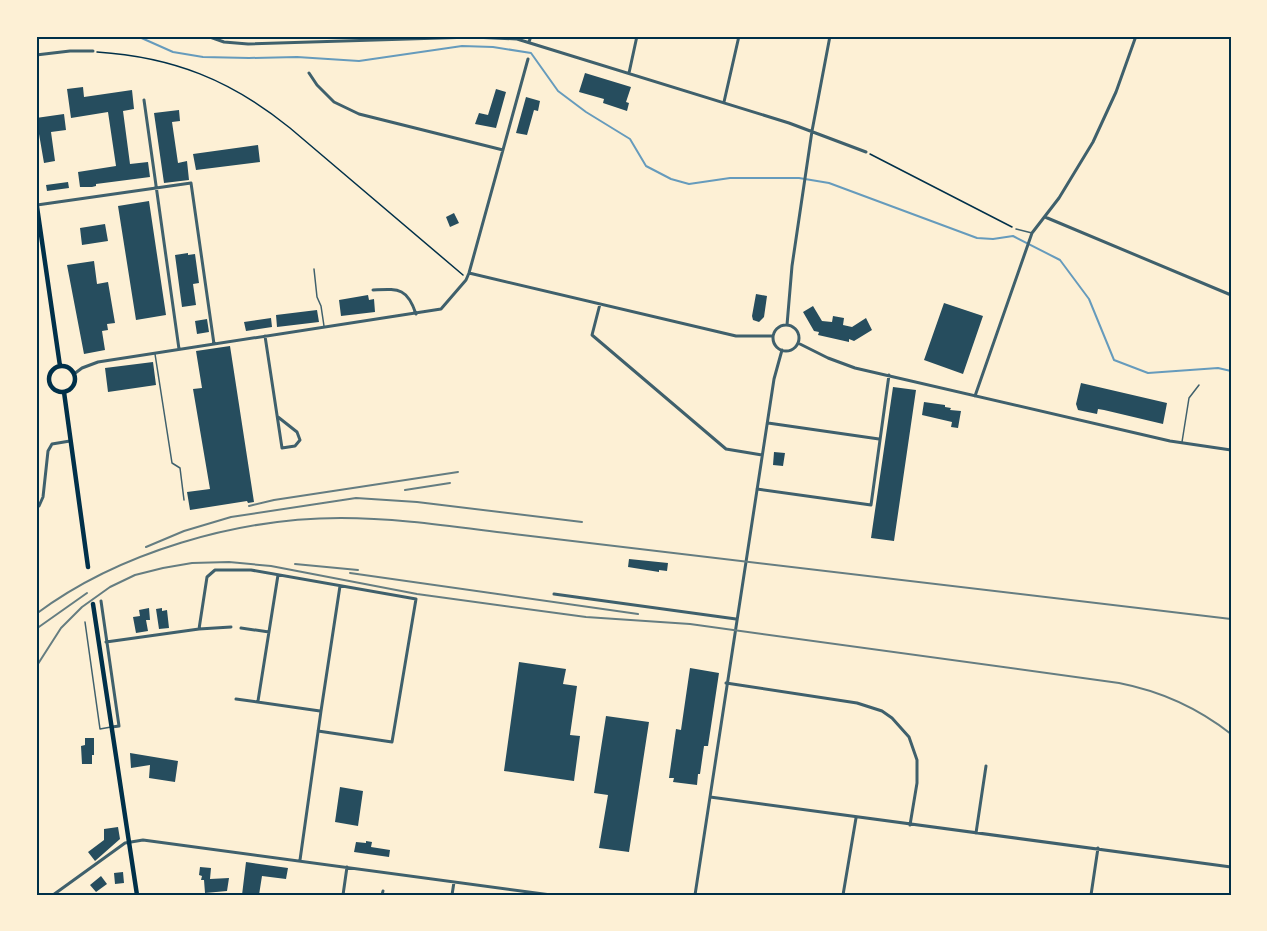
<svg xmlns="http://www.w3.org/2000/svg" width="1267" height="931" font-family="'Varela Round',sans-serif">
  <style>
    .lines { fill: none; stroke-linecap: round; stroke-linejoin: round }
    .stream { stroke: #669bbc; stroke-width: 2 }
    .building { fill: #264d5e }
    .path { stroke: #003049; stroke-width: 1.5 }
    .service { stroke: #3f606c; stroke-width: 1.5 }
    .minor { stroke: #3f606c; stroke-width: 3 }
    .secondary { stroke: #003049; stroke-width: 4.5 }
    .rail { stroke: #657d81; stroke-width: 2 }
    .neatline { fill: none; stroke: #003049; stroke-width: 2 }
  </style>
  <rect width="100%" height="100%" fill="#fdf0d5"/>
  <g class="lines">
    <path class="stream" d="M137,36L173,52L203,57L249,58L297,57L359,61L462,46L493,47L531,53L558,91L586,112L630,139L646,166L671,179L689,184L730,178H799L829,183L977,238L993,239L1013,236L1060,260L1089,299L1114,360L1148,373L1218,368L1231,371"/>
  </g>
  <path class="building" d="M585,73L631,87L626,102L629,103L627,111L603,103L604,99L579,92Z
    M83,87L84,97L132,90L134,109L123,111L130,164L148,162L150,177L96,184V186L92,187H80L78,172L116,166L108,112L71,118L67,89Z
    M496,89L506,92L496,128L475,124L479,113L488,115Z
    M526,97L540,101L538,111L534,110L527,135L516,133Z
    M179,110L180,121L172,122L178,163L187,161L189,180L164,183L154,113Z
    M64,114L66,130L51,132L55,161L44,163L39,134L37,135L36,118Z
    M258,145L260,162L196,170L193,154Z
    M68,182L69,188L47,191L46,185Z
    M149,201L166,315L136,320L118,206Z
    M454,213L459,223L450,227L446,217Z
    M105,224L108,241L82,245L80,228Z
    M188,253V255L195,254L199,283L193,284L196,305L182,307L175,255Z
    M94,261L97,284L108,282L115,323L107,324L108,330L102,331L105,350L84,354L67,265Z
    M756,294L767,296L764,317L759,322L753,320L752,316Z
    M368,295L369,300L374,299L375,312L341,316L339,300Z
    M944,303L983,316L963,374L924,360Z
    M813,306L822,321L832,322L833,316L844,318L843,325L852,327L866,318L872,330L854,341L849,339V342L818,335L819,332L814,331L803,312Z
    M317,310L319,322L277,327L276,315Z
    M271,318L272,327L246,331L244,322Z
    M207,319L209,332L197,334L195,321Z
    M230,346L254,502L248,503L247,501L190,510L187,492L210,489L193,389L202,388L196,351Z
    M153,362L156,385L108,392L105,368Z
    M1081,383L1167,403L1163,424L1104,410L1098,409L1097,414L1078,410L1076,404Z
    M893,387L916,390L894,541L871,538Z
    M924,402L945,405V407L951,408L950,410L961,411L958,428L951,427L952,422L922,415Z
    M774,452L785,453L783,466L773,465Z
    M629,559L668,563L667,571L659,570V572L628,567Z
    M149,608L150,620H146L148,631L136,633L133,617L140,616L139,610Z
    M162,608V611L167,610L169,628L159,629L156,609Z
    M519,662L566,669L563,684L577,686L570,735L580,736L574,781L504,771Z
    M690,668L719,673L708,746H704L700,774H698L697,785L673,782L674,778H669L676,729L681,730Z
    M606,716L649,722L629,852L599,848L608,795L594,793Z
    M85,738H94V755H92V764H82L81,746L85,745Z
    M130,753L178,761L175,782L149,778L150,765L131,768Z
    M340,787L363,791L358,826L335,822Z
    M118,827L120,839L95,861L88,852L104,840V829Z
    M366,841L372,842L371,847L390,850L389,857L354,852L356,842L366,843Z
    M246,862L288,868L286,879L262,876L259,895H242Z
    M200,867L211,868L210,879L229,878L227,891L205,893L204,880H201L202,876L199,875Z
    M123,872L124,883L115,884L114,873Z
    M101,876L107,884L96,892L90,885Z"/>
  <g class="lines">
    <path class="path" d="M97,52C173,57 231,80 290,128L463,275
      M870,154L1012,227"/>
    <path class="service" d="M1016,229L1032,233
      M314,269L317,297L321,306L324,326
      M155,354L172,463L180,468L184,500
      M1182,442L1189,398L1199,385
      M85,622L100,729L111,727"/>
    <path class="minor" d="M207,36L224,42L248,44L473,37L517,39L789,123L866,152
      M529,42L531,36
      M36,55L70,51H93
      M309,73L317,85L334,102L359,114L503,150
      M629,73L637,36
      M144,100L179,349
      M724,102L739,36
      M37,205L191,183L214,344
      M1045,217L1231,295
      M469,273L736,336H773
      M373,290C398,289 407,287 416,314
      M600,304L592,335L726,449L762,455
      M787,325L792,266L812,131L830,36
      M773 338a13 13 0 1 1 26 0a13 13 0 1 1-26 0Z
      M265,336L282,448L295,446L300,440L297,432L278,417
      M798,343L828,358L855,368L1170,441L1231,450
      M74,374L82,368L98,362L441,309L466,280L469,273L528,59
      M975,396L1032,233L1059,198L1093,142L1116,92L1136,36
      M768,423L879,439
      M757,489L871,505L889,375
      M36,505L39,506L43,497L48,451L52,444L70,441
      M554,594L736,619
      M101,601L119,726L112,727
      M241,628L269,632
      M199,629L207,577L215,570H251L416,599L392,742L318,731
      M106,642L199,629L231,627
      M726,683L857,703L882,711L892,718L909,737L917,760V783L910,825
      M236,699L320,711
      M258,701L278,575
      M710,797L1231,867
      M976,833L986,766
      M300,860L321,711L340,586
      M53,895L125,843L143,840L551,895
      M343,895L347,867
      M382,895L383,891
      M452,895L454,882
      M695,895L774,379L782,350
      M843,895L856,818
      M1091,895L1098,848"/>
    <path class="secondary" d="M36,200L60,366
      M49 379a13 13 0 1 1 26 0a13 13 0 1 1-26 0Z
      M64,392L88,567
      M93,604L137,895"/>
    <path class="rail" d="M405,490L450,483
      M249,506L274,500L458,472
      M146,547L184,531L231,517L356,498L417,502L582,522
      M295,564L358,570
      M350,573L638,614
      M36,614C119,552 238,518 341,518C401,518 462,528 522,535L1231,619
      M36,629L87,593
      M36,667L61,628L82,607L110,587L135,575L163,568L192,563L229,562L271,566L417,594L586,617L690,624L1119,683C1160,691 1198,708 1231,734"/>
  </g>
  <rect width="1267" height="931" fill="none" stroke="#fdf0d5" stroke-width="75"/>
  <rect x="38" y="38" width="1192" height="856" class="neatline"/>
</svg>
